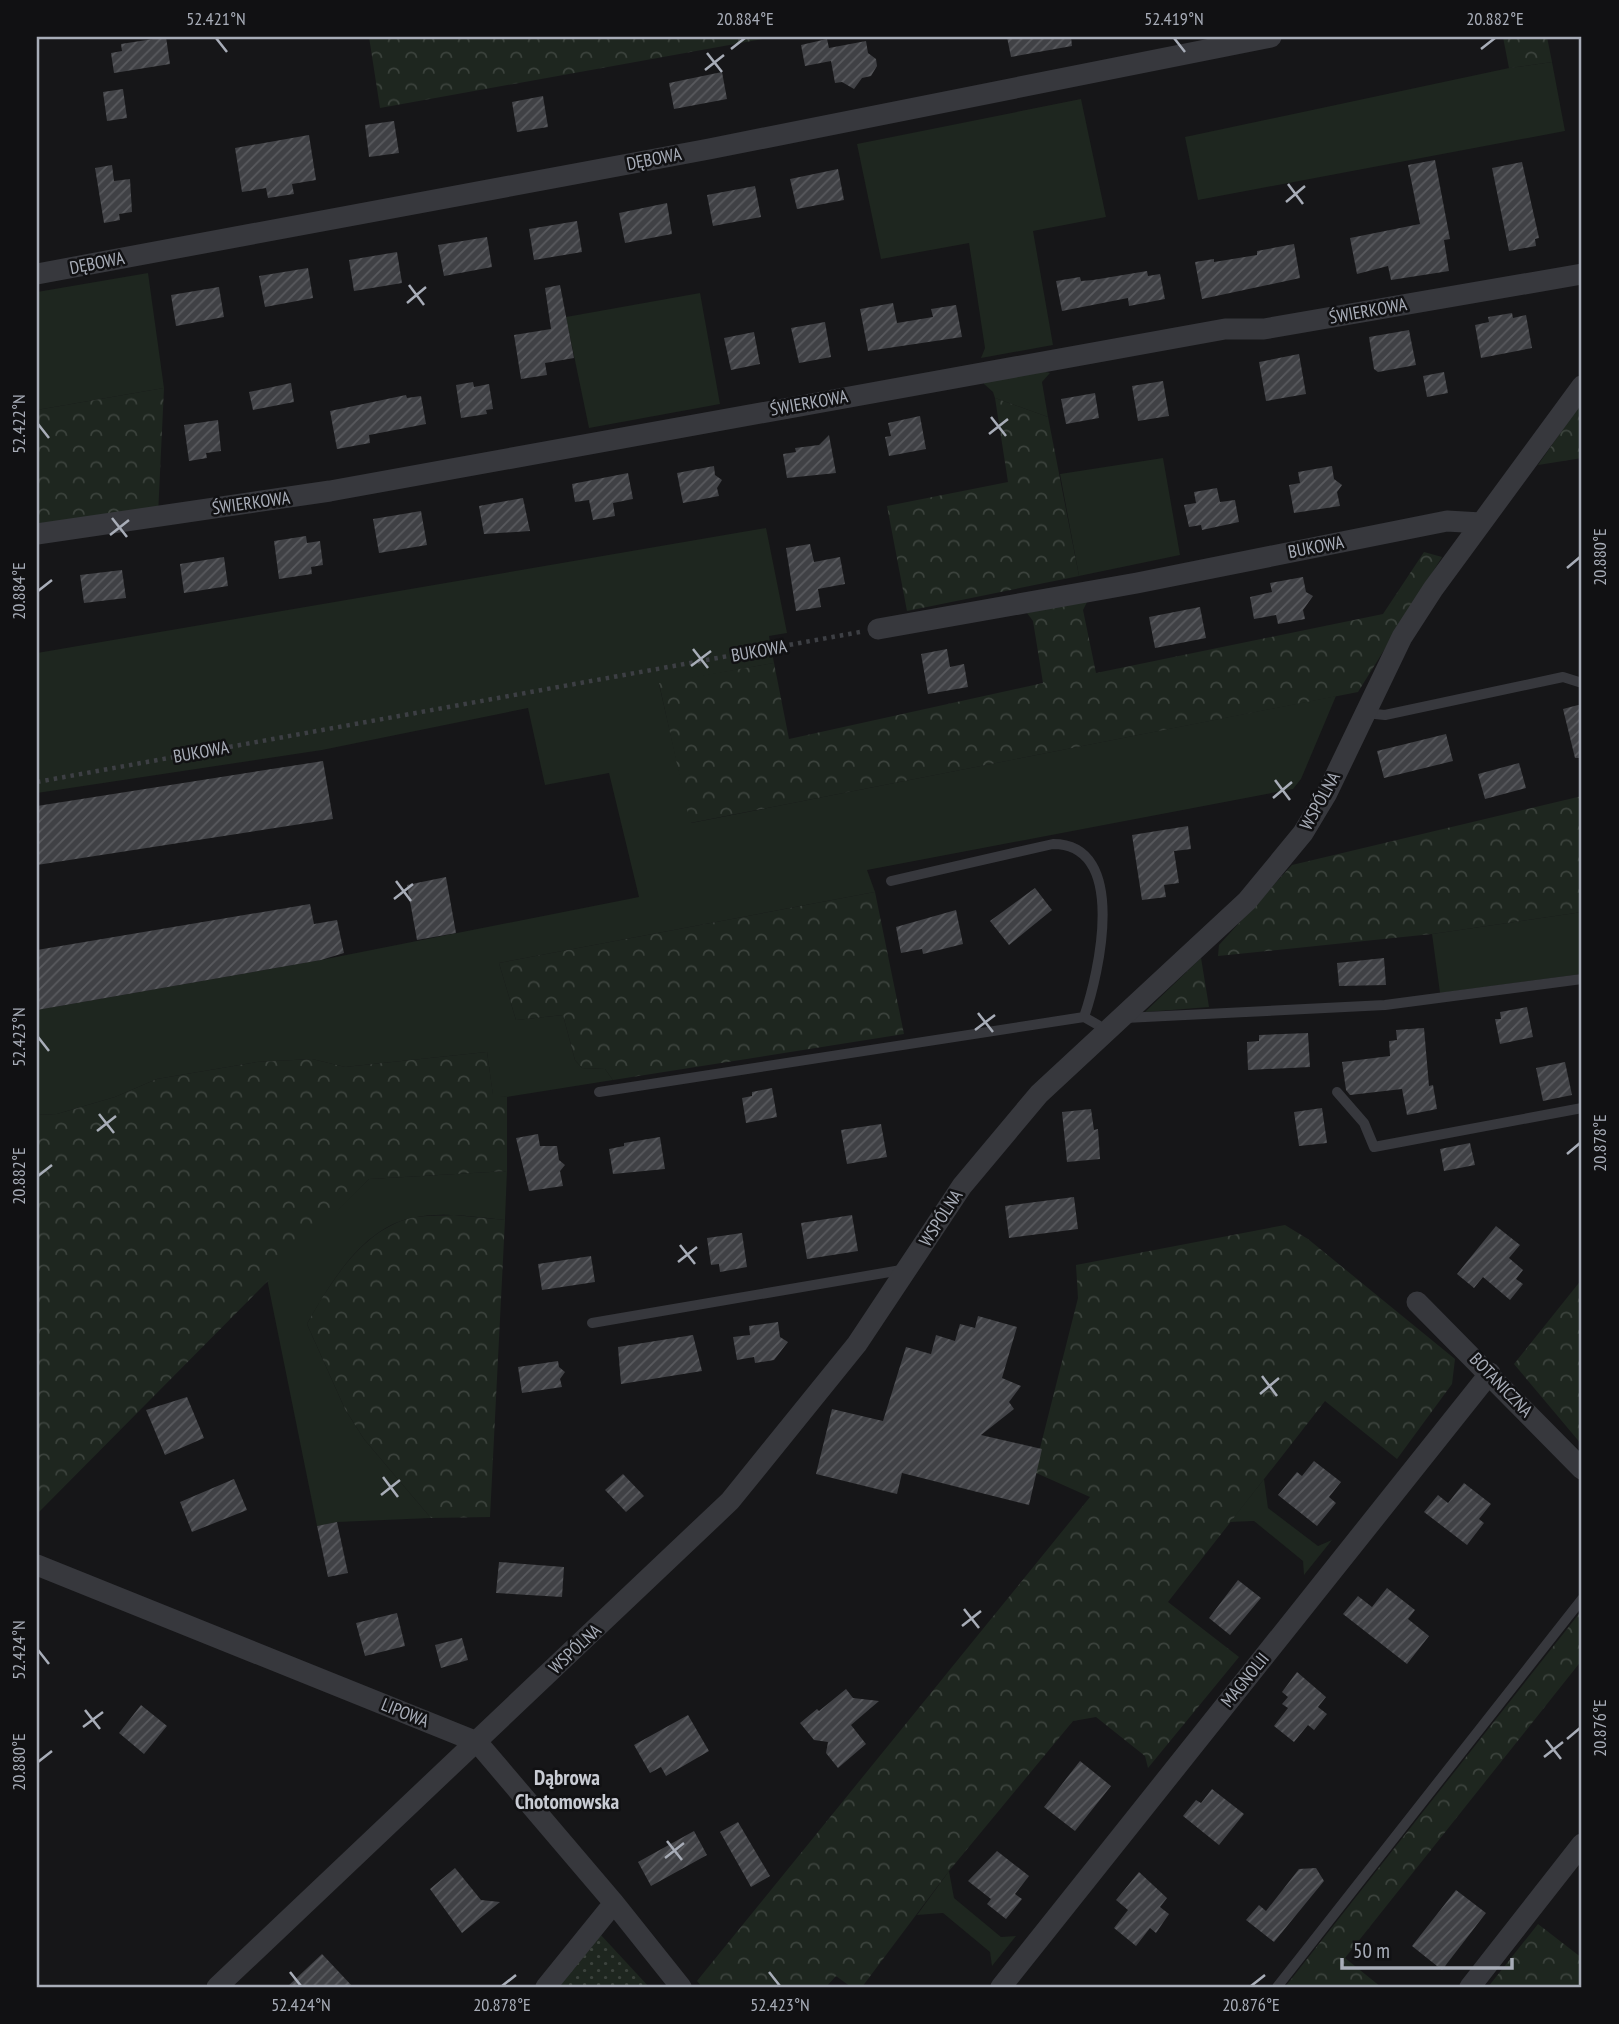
<svg xmlns="http://www.w3.org/2000/svg" width="1619" height="2024" font-family="'PT Sans Narrow',sans-serif">
  <style>
    .grass { fill: #1e261f }
    .forest { fill: url(#forest-crowns) }
    .park { fill: url(#park-dots) }
    .building { fill: url(#building-hatch) }
    .lines { fill: none; stroke-linecap: round; stroke-linejoin: round }
    .path { stroke: #3d3f44; stroke-width: 4.5; stroke-dasharray: 3.5 5; stroke-linecap: butt }
    .lane { stroke: #37383d; stroke-width: 10 }
    .street { stroke: #37383d; stroke-width: 21 }
    .ticks { fill: none; stroke: #a8adb8; stroke-width: 2.5 }
    .labels { text-anchor: middle; stroke-width: 5; stroke-linejoin: round; paint-order: stroke }
    .street-label { font-size: 18px; fill: #a8adb8; stroke: #111113 }
    .quarter-label { font-size: 21px; font-weight: bold; fill: #c9ccd4; stroke: #111113 }
    .neatline { fill: none; stroke: #a8adb8; stroke-width: 2.5 }
    .ticks-label { font-size: 18px; text-anchor: middle; fill: #a8adb8 }
  </style>
  <defs>
    <pattern id="forest-crowns" width="20" height="18" patternUnits="userSpaceOnUse" patternTransform="scale(1.75)"><rect width="20" height="18" fill="#1e261f"/><path d="M2 6a3 3 0 1 1 6 0M12 15a3 3 0 1 1 6 0" fill="none" stroke="#3c433d"/></pattern>
    <pattern id="park-dots" width="8" height="8" patternUnits="userSpaceOnUse" patternTransform="scale(1.75)"><rect width="8" height="8" fill="#1e261f"/><path d="M2 2h.1M6 6h.1" fill="none" stroke="#3c433d" stroke-width="1.8" stroke-linecap="round"/></pattern>
    <pattern id="building-hatch" width="6" height="6" patternUnits="userSpaceOnUse" patternTransform="scale(1.75)"><rect width="6" height="6" fill="#404145"/><path d="M-1 1l2-2M0 6l6-6M5 7l2-2" fill="none" stroke="#595a5e"/></pattern>
  </defs>
  <rect width="100%" height="100%" fill="#161618"/>
  <path class="grass" d="M1552,62L1565,131L1198,200L1185,137L1509,68Z
    M1081,99L1106,217L1033,231L1053,345L981,358L985,348L969,243L881,259L857,144Z
    M148,273L164,388L37,410V292Z
    M700,293L720,404L589,428L566,317Z
    M1040,370L1050,373L1042,382L1048,417L995,398L993,392L984,384V380Z
    M1163,458L1180,555L1079,576L1060,474Z
    M766,528L787,633L769,636L774,663L659,684L691,823L1336,696L1301,779L1293,789L867,870L875,892L499,963L516,1020L563,1015L575,1060L582,1068L605,1069L613,1080L507,1097L493,1096L487,1052L345,1067L312,1059L257,1062L157,1079L115,1097L57,1114L37,1115V1010L321,960L639,897L609,773L545,785L528,708L322,750L37,793V653Z
    M1582,912V974L1440,993L1432,934Z
    M507,1171L505,1220C475,1217 442,1211 412,1218C362,1228 330,1284 307,1324L345,1409L364,1439L431,1518L338,1522L317,1526L267,1279L369,1179Z
    M1264,1479L1268,1508L1318,1546L1332,1540L1304,1575L1303,1561L1254,1521L1230,1522Z
    M949,1871L954,1898L1001,1937L1016,1936L992,1966L990,1952L943,1913L917,1915Z"/>
  <path class="forest" d="M369,37H773L380,108Z
    M1503,37H1547L1552,62L1509,68Z
    M164,388L158,515L37,528V410Z
    M995,398L1048,417L1079,576L907,611L887,506L1008,482Z
    M1582,402V458L1538,465Z
    M1424,552L1442,557L1358,692L690,823L659,683L774,663L789,739L1043,683L1033,621L1027,613L1088,600L1083,610L1096,673L1383,614Z
    M1582,796V912L1432,934L1218,956L1219,945L1292,865Z
    M875,892L904,1034L613,1080L605,1069L582,1068L575,1060L563,1015L516,1020L499,963Z
    M1201,958L1209,1007L1145,1012Z
    M487,1052L493,1095L507,1097V1171L369,1179L37,1514V1115L57,1114L115,1097L157,1079L257,1062L312,1059L345,1067Z
    M454,1215L505,1220L490,1517L431,1518L364,1439L345,1409L307,1324C330,1283 362,1230 411,1218C424,1215 441,1216 454,1215Z
    M1285,1225L1308,1239L1455,1359L1452,1384L1397,1459L1325,1401L1168,1602L1239,1657L1148,1768L1145,1756L1096,1717L1073,1721L949,1871L862,1987H851L836,1976L826,1987H702L697,1981L1090,1497L1034,1472L1078,1298L1076,1265Z
    M1582,1279V1445L1514,1364Z
    M1582,1610V1660L1345,1958L1381,1987H1285Z
    M1538,1924L1582,1958V1987H1488Z"/>
  <path class="park" d="M600,1934L649,1987H558Z"/>
  <path class="building" d="M166,37L170,64L114,73L111,53L122,51L121,44Z
    M1007,37H1071L1072,46L1011,57Z
    M827,39L829,48L866,41L868,53L876,59L877,66L871,76L862,78L854,89L842,82L835,83L831,61L805,66L801,45Z
    M722,72L727,99L674,109L669,83Z
    M123,89L127,118L107,121L103,92Z
    M543,96L548,127L517,132L512,102Z
    M394,121L399,153L369,157L365,125Z
    M309,135L316,180L292,184L294,194L268,198L266,188L242,192L235,148Z
    M1435,160L1450,239L1444,240L1449,271L1391,280L1388,266L1357,274L1350,238L1420,224L1408,165Z
    M1522,162L1539,238L1535,239L1536,246L1509,251L1492,168Z
    M112,165L114,181L130,179L132,212L119,214L120,220L104,223L95,168Z
    M838,169L844,200L797,209L790,179Z
    M755,186L761,217L713,226L707,195Z
    M667,203L672,234L625,243L619,213Z
    M577,221L582,252L534,260L529,229Z
    M487,237L492,267L444,276L438,245Z
    M1294,244L1300,278L1202,299L1195,262L1214,259V262L1257,255V251Z
    M397,252L402,283L354,291L349,260Z
    M308,268L313,298L265,307L259,276Z
    M1147,271L1148,276L1160,274L1165,299L1129,306L1128,298L1062,311L1056,281L1080,277L1081,281L1093,280Z
    M560,285L574,358L545,363L547,375L521,379L514,335L551,329L545,288Z
    M219,287L224,317L176,326L171,295Z
    M893,303L897,323L933,317L931,309L956,305L962,337L868,351L860,309Z
    M1512,313L1513,318L1526,315L1532,348L1481,358L1475,325L1489,322L1488,317Z
    M825,322L831,357L799,363L791,328Z
    M1409,330L1416,365L1378,372L1374,369L1369,337Z
    M754,332L760,364L731,370L724,338Z
    M1299,354L1306,394L1266,401L1259,362Z
    M1444,372L1448,393L1427,397L1423,376Z
    M1163,381L1169,416L1138,421L1132,386Z
    M473,382L474,387L489,384L493,409L486,410L487,414L461,418L456,385Z
    M291,383L294,402L253,410L249,392Z
    M1095,393L1099,418L1066,424L1061,399Z
    M406,395L407,398L421,396L426,424L369,435L370,443L337,449L330,411Z
    M920,416L926,449L889,456L885,437L891,436L888,423Z
    M218,420L221,451L206,453L207,458L189,461L184,425Z
    M829,435L836,473L787,478L783,454L796,452L795,448L819,445Z
    M714,466L715,475L722,480L717,488L719,496L683,503L677,473Z
    M1332,466L1334,479L1342,485L1337,492L1340,506L1294,513L1289,485L1300,483L1298,472Z
    M628,473L633,499L613,503L615,516L593,520L589,500L575,502L572,484Z
    M1217,488L1220,502L1235,500L1239,522L1202,530L1201,525L1189,527L1184,505L1196,503L1194,492Z
    M523,498L530,531L484,534L479,506Z
    M421,511L427,545L379,553L373,519Z
    M306,536L307,543L320,541L323,565L311,567L312,574L279,579L274,541Z
    M810,544L814,562L840,557L845,584L818,589L821,607L796,611L786,548Z
    M224,557L228,586L184,593L180,564Z
    M122,570L126,598L84,603L80,575Z
    M1303,577L1306,592L1313,596L1303,610L1305,619L1278,624L1276,615L1254,619L1250,597L1272,592L1270,583Z
    M1200,607L1206,638L1155,648L1149,617Z
    M947,649L950,667L964,664L968,687L928,694L921,654Z
    M1582,704V758H1575L1563,709Z
    M1446,734L1453,761L1384,778L1377,751Z
    M323,761L333,819L37,865V806Z
    M1519,763L1526,788L1485,799L1478,774Z
    M1188,826L1191,849L1174,851L1179,883L1164,885L1166,897L1142,900L1132,835Z
    M446,877L456,933L417,940L407,885Z
    M1035,888L1052,910L1009,945L990,921Z
    M310,904L314,924L337,920L344,953L321,960L37,1010V950Z
    M956,910L963,944L923,954L922,949L901,953L896,927Z
    M1384,958L1386,985L1339,986L1337,963Z
    M1527,1007L1533,1037L1500,1044L1495,1019H1501L1500,1012Z
    M1424,1028L1429,1086L1433,1085L1437,1109L1407,1115L1402,1089L1350,1095L1346,1090L1342,1062L1390,1056L1389,1041L1397,1040L1396,1030Z
    M1308,1033L1310,1067L1248,1070L1247,1042L1259,1041V1035Z
    M1565,1062L1572,1095L1543,1101L1536,1068Z
    M772,1088L777,1117L746,1123L742,1098L752,1096V1092Z
    M1322,1108L1327,1143L1299,1146L1294,1112Z
    M1091,1109L1094,1130L1098,1129L1100,1159L1067,1162L1062,1112Z
    M881,1124L887,1157L847,1164L841,1130Z
    M538,1134L540,1146H557L559,1160L565,1165L560,1171L563,1186L529,1191L516,1138Z
    M660,1137L665,1169L613,1174L609,1149L624,1146V1143Z
    M1470,1143L1475,1165L1444,1171L1440,1149Z
    M1074,1197L1078,1229L1009,1238L1005,1206Z
    M852,1215L858,1251L807,1259L801,1223Z
    M1496,1226L1520,1245L1509,1258L1523,1270L1516,1279L1523,1284L1510,1300L1483,1277L1474,1288L1457,1274Z
    M742,1233L747,1267L720,1272L719,1264L711,1265L707,1238Z
    M591,1256L595,1282L542,1290L538,1264Z
    M978,1316L1017,1327L1002,1378L1021,1386L1009,1402L1014,1409L981,1435L1042,1449L1029,1505L902,1473L897,1494L816,1474L832,1409L883,1421L906,1347L931,1354L936,1335L955,1341L960,1324L975,1328Z
    M778,1322L780,1337L788,1342L774,1360L755,1363L754,1357L737,1360L733,1337L750,1335L749,1326Z
    M693,1335L702,1371L621,1384L618,1347Z
    M558,1361L559,1367L565,1372L560,1379L562,1387L522,1393L518,1367Z
    M187,1397L204,1438L165,1455L146,1410Z
    M1314,1461L1341,1482L1329,1497L1336,1503L1317,1526L1278,1495L1297,1472L1302,1476Z
    M623,1474L644,1496L626,1512L605,1490Z
    M234,1479L247,1510L192,1532L180,1502Z
    M1464,1483L1491,1504L1479,1519L1484,1523L1467,1545L1424,1512L1438,1495L1448,1503Z
    M337,1522L348,1573L328,1577L317,1526Z
    M499,1562L564,1567L562,1597L496,1593Z
    M1238,1580L1261,1598L1230,1635L1209,1618Z
    M1387,1588L1415,1610L1408,1619L1429,1636L1407,1664L1343,1614L1358,1596L1372,1607Z
    M397,1613L405,1646L365,1656L356,1623Z
    M462,1638L468,1660L441,1668L435,1645Z
    M1297,1672L1326,1697L1318,1707L1327,1714L1314,1730L1308,1725L1294,1742L1274,1726L1288,1708L1282,1704L1288,1697L1282,1692Z
    M846,1689L853,1698L879,1701L851,1725L866,1744L838,1768L826,1753L828,1742L814,1740L800,1723L817,1709L819,1711Z
    M141,1705L167,1726L144,1754L119,1733Z
    M688,1715L709,1751L666,1776L661,1767L650,1773L634,1745Z
    M1080,1761L1111,1786L1075,1831L1044,1807Z
    M1212,1789L1244,1814L1219,1845L1183,1816L1196,1800L1201,1803Z
    M738,1822L770,1876L751,1887L720,1832Z
    M694,1831L707,1855L651,1886L638,1862Z
    M997,1851L1029,1876L1015,1894L1022,1899L1006,1919L987,1904L991,1899L968,1881Z
    M455,1868L481,1900L500,1902L462,1933L430,1889Z
    M1316,1868L1324,1881L1274,1942L1246,1920L1259,1905L1266,1911L1299,1869Z
    M1139,1872L1167,1898L1160,1907L1169,1914L1156,1933L1150,1928L1136,1946L1114,1928L1128,1910L1116,1900Z
    M1456,1890L1486,1913L1442,1970L1412,1946Z
    M322,1954L353,1987H287Z"/>
  <g class="lines">
    <path class="path" d="M37,782L860,632"/>
    <path class="lane" d="M1365,713L1385,715L1563,677L1582,683
      M891,881L1053,844C1129,844 1099,974 1084,1017
      M1125,1018L1385,1005L1582,979
      M599,1092L1084,1017L1098,1025L1105,1034
      M1337,1092L1364,1123L1374,1147L1582,1108
      M592,1323L907,1269
      M1277,1987L1582,1599"/>
    <path class="street" d="M37,274L709,149L1271,37
      M37,534L330,491L1225,329H1264L1582,274
      M878,629L1137,583L1447,521L1481,523
      M1417,1302L1582,1469
      M37,1565L477,1742L614,1903L681,1987
      M217,1987L730,1501L857,1344L962,1186L1039,1094L1247,901L1303,833L1327,793L1402,637L1433,589L1582,386
      M546,1987L614,1903
      M1001,1987L1490,1373
      M1470,1987L1582,1844"/>
  </g>
  <path class="ticks" d="M216,38L227,52M1174,38L1185,52M731,49L745,38M1481,49L1495,38M707,53L722,72M705,70L724,55M1288,184L1303,204M1286,202L1305,186M409,285L424,305M407,303L426,287M991,417L1006,436M38,424L49,438M989,434L1008,419M112,518L127,537M110,535L129,520M1567,568L1580,557M38,591L52,580M693,649L708,668M691,666L711,651M1275,780L1290,800M1273,798L1292,782M396,881L411,901M394,899L413,884M978,1013L993,1032M975,1030L995,1015M38,1037L49,1051M99,1114L114,1133M97,1131L116,1116M1567,1154L1580,1143M38,1176L52,1165M680,1245L695,1264M678,1262L697,1247M1262,1376L1277,1396M1260,1394L1279,1378M383,1477L398,1497M381,1495L400,1480M964,1609L979,1628M962,1626L981,1611M38,1650L49,1664M85,1710L100,1729M83,1727L103,1712M1567,1739L1580,1728M1546,1740L1561,1759M1544,1757L1563,1742M38,1762L52,1751M667,1841L682,1860M665,1858L684,1843M290,1972L301,1986M769,1972L780,1986M502,1986L516,1975M1251,1986L1265,1975"/>
  <g class="labels">
    <g class="street-label">
      <text transform="translate(654 159) rotate(-11)" y="6">DĘBOWA</text>
      <text transform="translate(97 263) rotate(-11)" y="6">DĘBOWA</text>
      <text transform="translate(1368 311) rotate(-10)" y="6">ŚWIERKOWA</text>
      <text transform="translate(809 403) rotate(-10)" y="6">ŚWIERKOWA</text>
      <text transform="translate(251 503) rotate(-8)" y="6">ŚWIERKOWA</text>
      <text transform="translate(1316 547) rotate(-11)" y="6">BUKOWA</text>
      <text transform="translate(759 651) rotate(-10)" y="6">BUKOWA</text>
      <text transform="translate(201 752) rotate(-10)" y="6">BUKOWA</text>
      <text transform="translate(1320 801) rotate(-61)" y="6">WSPÓLNA</text>
      <text transform="translate(941 1218) rotate(-57)" y="6">WSPÓLNA</text>
      <text transform="translate(1501 1385) rotate(46)" y="6">BOTANICZNA</text>
      <text transform="translate(575 1649) rotate(-43)" y="6">WSPÓLNA</text>
      <text transform="translate(1245 1680) rotate(-51)" y="6">MAGNOLII</text>
      <text transform="translate(405 1713) rotate(22)" y="6">LIPOWA</text>
    </g>
    <g class="quarter-label">
      <text x="567" y="1785">Dąbrowa<tspan x="567" dy="24">Chotomowska</tspan></text>
    </g>
  </g>
  <rect width="1619" height="2024" fill="none" stroke="#111113" stroke-width="77"/>
  <path d="M1342 1958v10h170v-10" fill="none" stroke="#a8adb8" stroke-width="3.5"/>
  <text x="1353" y="1958" font-size="21" fill="#a8adb8" stroke="#111113" stroke-width="5" paint-order="stroke">50 m</text>
  <rect x="38" y="38" width="1542" height="1948" class="neatline"/>
  <g class="ticks-label">
    <text x="216" y="25">52.421°N</text>
    <text x="745" y="25">20.884°E</text>
    <text x="1174" y="25">52.419°N</text>
    <text x="1495" y="25">20.882°E</text>
    <text transform="translate(19 424) rotate(-90)" y="6">52.422°N</text>
    <text transform="translate(1600 557) rotate(-90)" y="6">20.880°E</text>
    <text transform="translate(19 591) rotate(-90)" y="6">20.884°E</text>
    <text transform="translate(19 1037) rotate(-90)" y="6">52.423°N</text>
    <text transform="translate(1600 1143) rotate(-90)" y="6">20.878°E</text>
    <text transform="translate(19 1176) rotate(-90)" y="6">20.882°E</text>
    <text transform="translate(19 1650) rotate(-90)" y="6">52.424°N</text>
    <text transform="translate(1600 1728) rotate(-90)" y="6">20.876°E</text>
    <text transform="translate(19 1762) rotate(-90)" y="6">20.880°E</text>
    <text x="301" y="2011">52.424°N</text>
    <text x="502" y="2011">20.878°E</text>
    <text x="780" y="2011">52.423°N</text>
    <text x="1251" y="2011">20.876°E</text>
  </g>
</svg>
